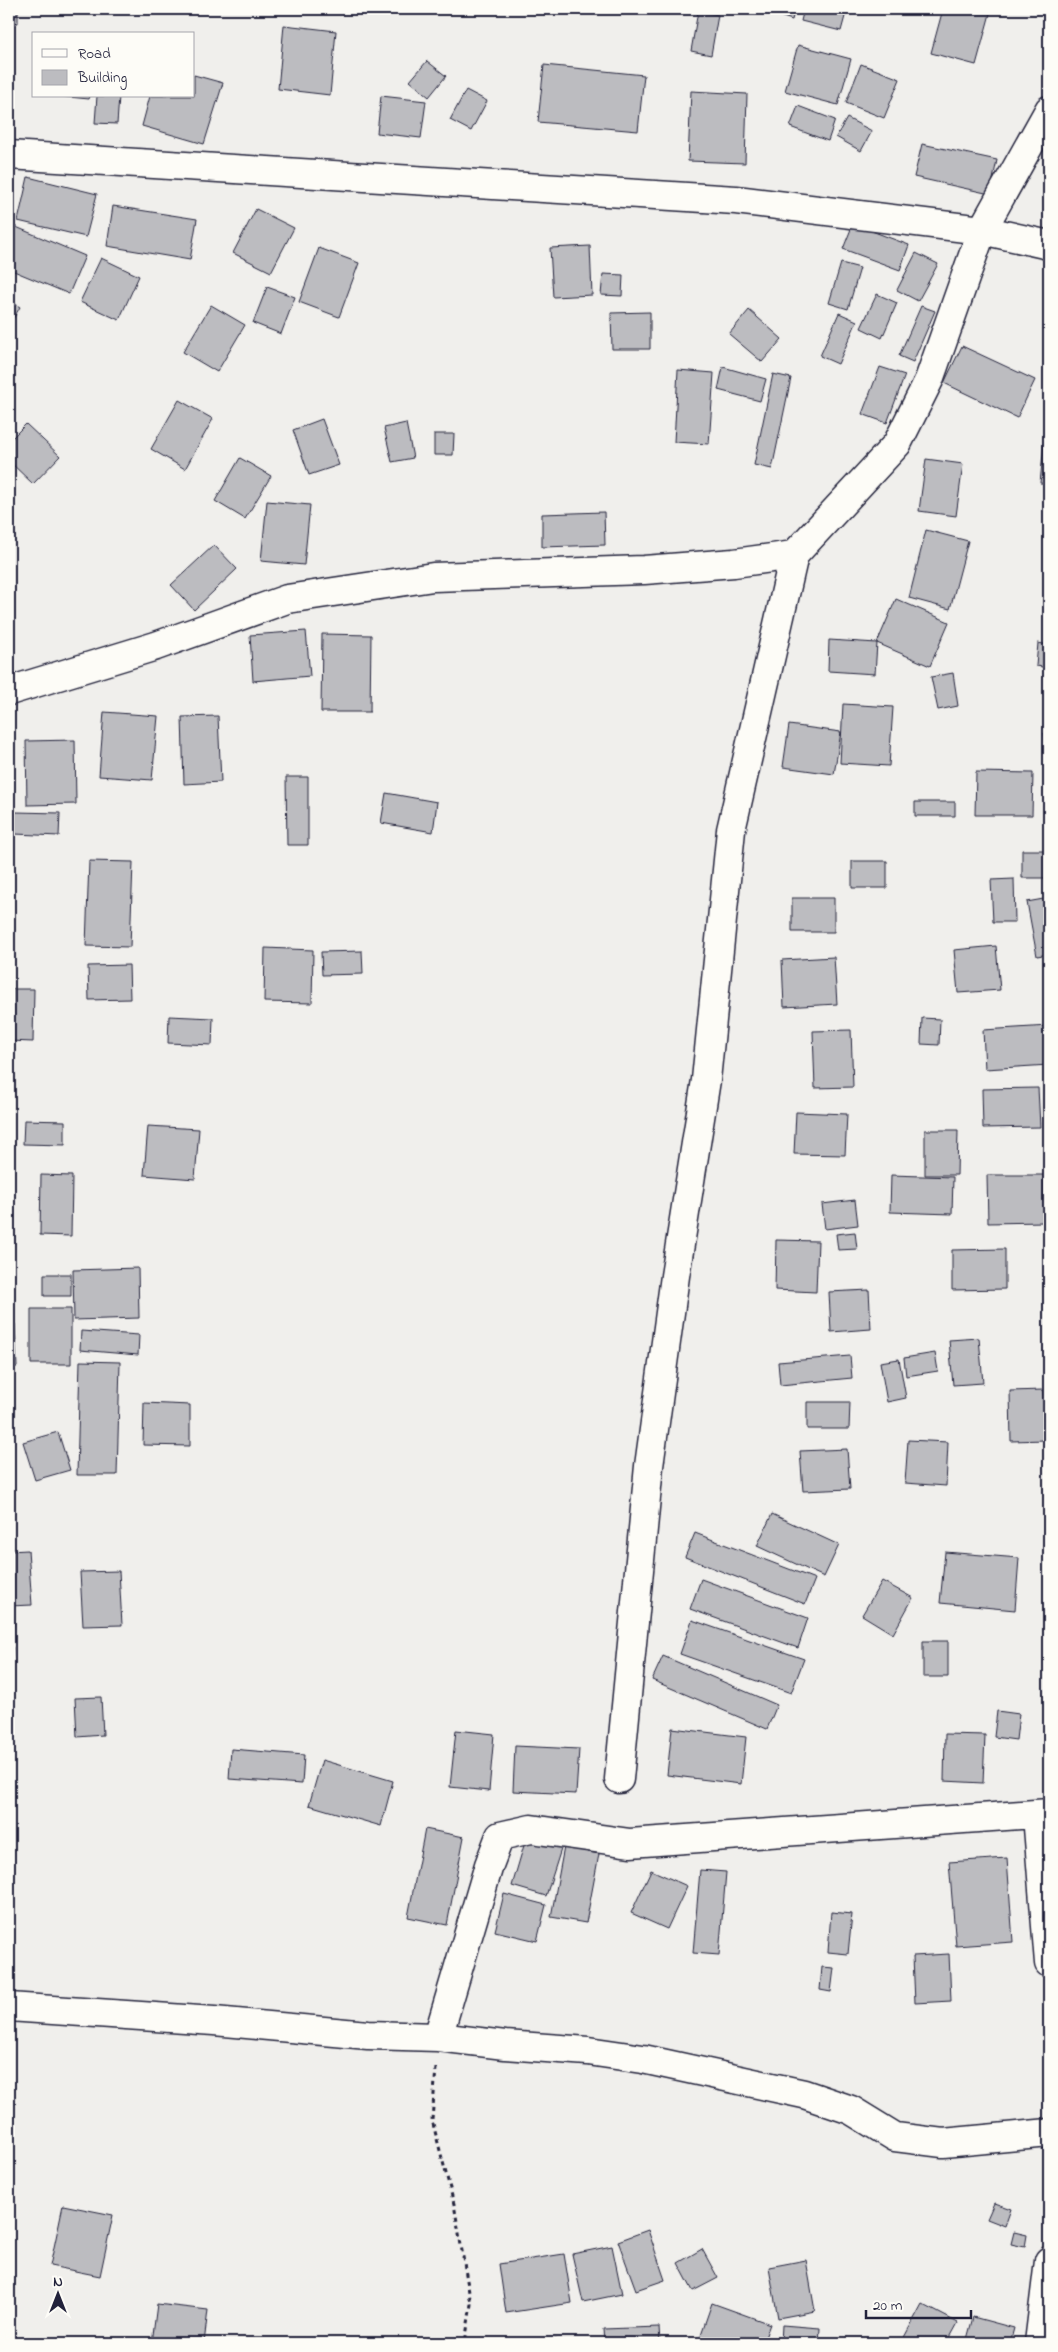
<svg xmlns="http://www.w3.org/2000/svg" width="1058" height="2352" font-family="'Indie Flower',sans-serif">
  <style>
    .building { fill: #bcbcc0; stroke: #22223b }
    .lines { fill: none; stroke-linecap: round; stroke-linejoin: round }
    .street-casing { stroke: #22223b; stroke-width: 31 }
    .path { stroke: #22223b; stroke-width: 3; stroke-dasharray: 4 4; stroke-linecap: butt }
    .street { stroke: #fdfcf7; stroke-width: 28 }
  </style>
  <rect width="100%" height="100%" fill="#f0efec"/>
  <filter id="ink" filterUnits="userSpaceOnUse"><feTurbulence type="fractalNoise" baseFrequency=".02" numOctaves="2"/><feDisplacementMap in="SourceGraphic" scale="10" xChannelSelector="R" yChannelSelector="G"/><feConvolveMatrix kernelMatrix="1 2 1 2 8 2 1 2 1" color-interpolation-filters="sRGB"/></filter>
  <g filter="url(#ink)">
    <path class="building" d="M9,9H18V23H9Z
      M125,9H146V13L125,12Z
      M758,9H795L792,20Z
      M804,9H847L841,31L801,21Z
      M943,9L991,10L976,65L931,53Z
      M698,11L718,15L711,55L691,51Z
      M284,25L336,31L330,95L278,89Z
      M798,45L851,59L838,105L785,91Z
      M427,61L446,76L429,97L410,81Z
      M861,64L900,79L884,118L846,103Z
      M544,65L644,75L638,131L538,122Z
      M194,75L223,83L204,144L142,126L150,96H194Z
      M466,90L487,101L471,131L450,120Z
      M691,91L747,94L745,163L688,161Z
      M59,96H90L89,99Z
      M97,96H119L117,124L95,123Z
      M381,96L426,101L421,138L377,133Z
      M798,106L835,120L828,141L790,127Z
      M847,118L872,131L861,151L836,137Z
      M922,144L997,160L990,194L914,177Z
      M28,177L97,194L86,237L18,221Z
      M113,206L197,219L190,260L107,246Z
      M256,209L294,228L271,272L233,253Z
      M9,224L85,256L69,294L9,269Z
      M853,224L909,245L900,270L843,249Z
      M590,246L592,295L553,297L550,248Z
      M319,248L359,263L339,317L299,302Z
      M916,253L938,264L918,301L897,290Z
      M101,258L139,276L119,320L80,302Z
      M841,263L860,268L848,309L829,303Z
      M603,274L623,275L622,296L601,295Z
      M267,287L295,297L281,334L253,323Z
      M877,294L897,303L882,338L861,328Z
      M9,300L20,307L9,326Z
      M211,305L245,325L217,372L183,352Z
      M921,306L935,311L913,362L899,356Z
      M749,310L782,339L762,362L729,334Z
      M650,312V349H612L611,313Z
      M839,313L857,321L838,364L820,356Z
      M962,346L1035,380L1017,418L944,383Z
      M723,367L766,379L760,401L718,390Z
      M880,367L905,375L887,423L862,414Z
      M678,370L714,373L709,444L674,442Z
      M773,374L791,378L772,469L754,465Z
      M179,400L213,419L185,469L151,449Z
      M322,419L339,465L309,475L293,430Z
      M406,423L413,458L392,462L384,428Z
      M26,424L60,456L33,484L9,461V441Z
      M434,434H454L453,455H434Z
      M1045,434L1049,435V484L1040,483Z
      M240,458L271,476L245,519L215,501Z
      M926,459L963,464L956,516L919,511Z
      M267,501L310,505L304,565L261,561Z
      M604,512L605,545L542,547V514Z
      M926,530L968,541L950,609L909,598Z
      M214,545L237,569L194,610L171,585Z
      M896,599L949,622L930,666L877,643Z
      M306,631L310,676L253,681L250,635Z
      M322,634L371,635L370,712H321Z
      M829,640L877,643L875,674L828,671Z
      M1038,643L1049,645V668L1036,666Z
      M953,673L958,706L938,710L931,677Z
      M843,704L893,707L889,766L840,763Z
      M104,712L158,716L152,780L99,776Z
      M218,716L221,782L184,784L182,717Z
      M789,725L841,732L834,774L783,767Z
      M1044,733H1049V782Z
      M75,740L76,804L27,805L26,741Z
      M976,772L1033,773L1032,815H975Z
      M286,777H308V845H287Z
      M386,793L437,802L433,832L381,823Z
      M915,802H955V816H915Z
      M15,812L60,813L59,836L15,834Z
      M1022,850H1046V878H1022Z
      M89,861L133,862L130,947L86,946Z
      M852,861H887V888H852Z
      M1014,879L1015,922H993L991,880Z
      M792,898H834V932H792Z
      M1049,898V954L1037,956L1027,902Z
      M996,946L1000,990L958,993L954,950Z
      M265,948L313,950L312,1003L264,1002Z
      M362,951L363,974L322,975L321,952Z
      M834,957L837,1004L784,1007L782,960Z
      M129,965L130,999L89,1000L88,966Z
      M9,989H34L33,1042L9,1041Z
      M169,1016L213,1018L212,1045L168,1043Z
      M922,1018L940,1019L939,1045L921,1044Z
      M1049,1026V1065L985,1069L983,1030Z
      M851,1030L853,1087L815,1088L813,1031Z
      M1038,1088L1040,1127L983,1128L982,1089Z
      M796,1112L847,1114L845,1155L794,1154Z
      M24,1120L65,1121V1145L23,1144Z
      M148,1126L199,1129L195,1179L144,1175Z
      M925,1130H958L957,1175H925Z
      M41,1175L72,1176L71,1236L40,1235Z
      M891,1175L953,1177L952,1214L890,1212Z
      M987,1175H1044V1222L988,1223Z
      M855,1200L858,1225L825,1229L822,1204Z
      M855,1232L857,1249L838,1250L836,1234Z
      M776,1240L818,1241L816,1292L775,1290Z
      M1005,1249V1289L952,1290V1250Z
      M138,1268L139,1318L74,1320L73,1270Z
      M44,1274H71V1296H44Z
      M869,1290L871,1329L831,1332L829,1292Z
      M31,1309H71V1364H31Z
      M15,1324L17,1367H9V1325Z
      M81,1331L139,1335L138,1355L80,1350Z
      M979,1338L983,1383L953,1385L949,1340Z
      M935,1353L938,1371L906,1376L904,1358Z
      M850,1356L852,1378L780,1385L778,1362Z
      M899,1359L906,1398L887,1402L880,1362Z
      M80,1361L120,1362L117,1475H77Z
      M1043,1390L1045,1440L1011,1441L1010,1391Z
      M807,1402H850L849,1429H807Z
      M144,1403L190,1405V1446L143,1445Z
      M58,1432L70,1470L35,1480L23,1442Z
      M908,1440L948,1442L946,1486L905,1483Z
      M847,1449L850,1489L803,1491L800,1451Z
      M772,1514L839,1545L824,1577L757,1546Z
      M695,1533L815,1579L805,1604L685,1557Z
      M28,1550L32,1605L9,1606V1551Z
      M945,1552L1019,1558L1015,1610L940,1603Z
      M119,1571L122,1625L83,1626L80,1572Z
      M701,1579L808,1618L798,1648L690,1609Z
      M882,1581L913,1598L893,1634L862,1615Z
      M692,1620L804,1659L791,1693L680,1654Z
      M9,1623H14L11,1666H9Z
      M923,1641H948V1677H923Z
      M663,1656L777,1705L767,1729L652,1680Z
      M101,1697L103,1735L77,1737L75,1698Z
      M997,1711L1019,1714L1016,1740L994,1737Z
      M672,1728L746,1737L741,1784L667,1775Z
      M456,1730L494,1734L489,1791L450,1787Z
      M945,1734L985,1735L983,1783L944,1781Z
      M515,1746L579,1749L576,1794L513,1791Z
      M231,1749L304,1755L302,1784L229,1779Z
      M322,1760L393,1781L381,1826L309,1805Z
      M425,1829L464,1837L447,1925L408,1917Z
      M527,1835L562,1846L546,1896L512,1886Z
      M564,1847L599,1854L586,1923L551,1917Z
      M1007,1858L1013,1942L956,1946L949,1862Z
      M651,1870L687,1886L667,1929L631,1913Z
      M700,1870L726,1872L719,1955L693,1953Z
      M504,1894L546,1905L537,1941L495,1931Z
      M831,1912L852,1914L848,1954L828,1952Z
      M949,1954L951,2001L915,2003L913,1956Z
      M822,1967L834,1968L831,1992L820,1990Z
      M994,2203L1011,2209L1005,2226L987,2219Z
      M63,2205L113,2215L100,2276L50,2266Z
      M648,2230L665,2280L636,2290L618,2241Z
      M1014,2232L1027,2235L1025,2247L1011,2244Z
      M612,2246L622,2294L583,2302L572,2254Z
      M702,2249L718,2278L693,2291L678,2263Z
      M564,2254L572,2303L506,2313L499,2264Z
      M806,2260L815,2311L778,2318L769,2267Z
      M712,2303L770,2324L763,2343H698Z
      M157,2304L208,2310L204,2343H152Z
      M922,2304L958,2323L947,2343H901Z
      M973,2317L1014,2328L1010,2343H966Z
      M782,2325L820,2328L819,2343H781Z
      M659,2327L660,2343H604L603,2329Z
      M524,2340H557V2343H524Z"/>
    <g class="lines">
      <defs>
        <path id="street" d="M9,155L736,200L982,230L1049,245
          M9,691L156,646L287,599L433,577L644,570L734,563L794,555
          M619,1779L649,1466L675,1276L706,1080L731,830L794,555L897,444L929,380L982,230L1049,110
          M1037,1815L1049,1963
          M9,2007L214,2021L368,2035L438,2037L505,2045L588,2051L643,2059L804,2094L851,2110L895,2137L943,2143L1049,2133
          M438,2037L489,1865L500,1836L531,1829L630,1843L1049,1813
          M1039,2343L1049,2261"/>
      </defs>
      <use href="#street" class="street-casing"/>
      <path class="path" d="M436,2068L432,2120L454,2204L471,2304L465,2343"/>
      <use href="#street" class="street"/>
    </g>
  </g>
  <rect width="1058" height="2352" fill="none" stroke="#fdfcf7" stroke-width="30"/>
  <rect x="15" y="15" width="1028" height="2322" fill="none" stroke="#22223b" stroke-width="2" filter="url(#ink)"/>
  <rect x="32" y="32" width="162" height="65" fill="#fdfcf7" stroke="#a5a5ac"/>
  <rect x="42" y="49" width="25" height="8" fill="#fdfcf7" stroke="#a5a5ac"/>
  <text x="78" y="58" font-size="15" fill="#22223b">Road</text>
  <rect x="42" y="70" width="25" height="15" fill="#bcbcc0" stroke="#a5a5ac"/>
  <text x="78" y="82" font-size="15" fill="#22223b">Building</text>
  <g transform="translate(58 2294)" stroke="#fdfcf7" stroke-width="4" paint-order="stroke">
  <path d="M0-4L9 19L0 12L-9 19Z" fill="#22223b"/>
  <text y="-8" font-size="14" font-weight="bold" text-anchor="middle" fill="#22223b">N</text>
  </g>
  <path d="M866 2310v8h105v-8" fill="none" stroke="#22223b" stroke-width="2.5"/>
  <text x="873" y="2310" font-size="15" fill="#22223b" stroke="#fdfcf7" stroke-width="4" paint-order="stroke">20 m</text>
</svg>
